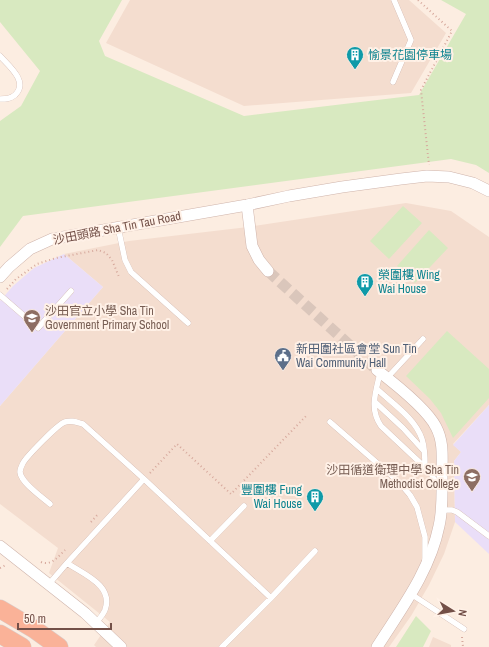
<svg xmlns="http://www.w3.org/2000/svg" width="489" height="647" font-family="'Archivo Narrow','Noto Sans TC',sans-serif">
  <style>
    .residential { fill: #f4ddcf }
    .education { fill: #eadef8 }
    .green { fill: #d8e9c0 }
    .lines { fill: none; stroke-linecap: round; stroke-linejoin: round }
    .minor-tunnel { stroke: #dac6bb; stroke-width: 11; stroke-dasharray: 11 5.5; stroke-linecap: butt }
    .service-casing { stroke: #cfb4ab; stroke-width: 6 }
    .minor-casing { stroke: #cfb4ab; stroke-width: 12 }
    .trunk-casing { stroke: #d8cecc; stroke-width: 19 }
    .path { stroke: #d6a89c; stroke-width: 2; stroke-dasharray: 1 3; stroke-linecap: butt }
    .service { stroke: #fff; stroke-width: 5.5 }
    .minor { stroke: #fff; stroke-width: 11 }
    .trunk { stroke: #fab298; stroke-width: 18 }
    .labels { text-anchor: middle; stroke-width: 4; stroke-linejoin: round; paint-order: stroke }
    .culture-label { font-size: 12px; fill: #0d838f; stroke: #fff1e7; text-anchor: start }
    .street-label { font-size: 12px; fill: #735048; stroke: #fff1e7 }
    .education-label { font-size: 12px; fill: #785e54; stroke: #fff1e7; text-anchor: start }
    .service-label { font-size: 12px; fill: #4e5e75; stroke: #fff1e7; text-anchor: start }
  </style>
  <rect width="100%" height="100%" fill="#fcede1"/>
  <path class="residential" d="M130,0H409L446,33L411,93L244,106L106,43Z
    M406,203L451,211L489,237V405L453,444L461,452L454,461L455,522L444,554L429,585L411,616L389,647H96L94,645L110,622L49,573L58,548L0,504V406L103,287L64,254L129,241L248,227Z
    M433,637L451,645V647H429Z"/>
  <path class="education" d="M64,254L103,287L0,406V301L13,286L34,268Z
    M489,405V554L455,522L454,461L461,452L453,445Z"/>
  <path class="green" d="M0,0H122L99,41L105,56L244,116L419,95L466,14L441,0H489V173L476,165L451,159L23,216L0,247V121L21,106L40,71L0,22Z
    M403,206L422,223L389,259L370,241Z
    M429,230L448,248L415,283L397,266Z
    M447,331L489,369V398L453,438L441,413L430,399L406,376Z
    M416,616L431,631L423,647H396Z"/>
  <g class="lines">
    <path class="minor-tunnel" d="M268,271L377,370"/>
    <defs>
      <path id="service" d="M0,56C9,66 29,82 15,95C10,99 6,99 0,99
        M393,82L411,40L394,0
        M118,227L125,260L131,272L188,323
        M0,295L38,328L71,291
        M380,373C376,391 369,409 381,426L430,472L439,488
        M387,378L423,339
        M377,389C393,404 415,418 422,439C425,448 425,458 425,467
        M375,402L403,428L424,451
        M330,422L399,482L410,495L417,507L425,537V560
        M144,479L271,598L222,647
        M50,504C42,497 21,483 20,472C20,470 22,465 23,463C27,456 58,424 65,422C72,420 76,422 83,424L144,479L67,563
        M442,510H452L457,512L489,536
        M210,541L244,506
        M49,584L67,563C83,574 114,585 105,610C103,615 99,619 96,623
        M411,594L464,629
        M271,598L315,551"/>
      <path id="minor" d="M247,205L252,246L259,260L268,271
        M0,277L9,267L30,249L52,239L247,205L289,196L342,187L401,179L427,176L449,177L473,183L489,191
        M0,546L85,613L121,647
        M377,647C401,609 430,571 439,526C443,509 442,492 442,475C442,458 444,442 436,427C427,409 394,383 377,370"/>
      <path id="trunk" d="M0,609L34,629L59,647
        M0,634L22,647"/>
    </defs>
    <use href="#service" class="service-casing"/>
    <use href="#minor" class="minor-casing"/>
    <use href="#trunk" class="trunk-casing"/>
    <path class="path" d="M418,0L452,31L421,90L429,165
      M7,289L16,279L37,264L56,258L98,250L106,253L112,260L119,277
      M150,473L177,444L231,494L307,415
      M91,522L99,513
      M41,562C51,566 58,557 65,550
      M0,568L6,565
      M462,637L463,647"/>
    <use href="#service" class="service"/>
    <use href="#minor" class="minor"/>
    <use href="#trunk" class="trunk"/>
  </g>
  <defs>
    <symbol id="building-pin" viewBox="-11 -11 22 30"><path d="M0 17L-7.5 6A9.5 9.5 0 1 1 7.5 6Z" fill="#0f9aa8" stroke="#fff1e7"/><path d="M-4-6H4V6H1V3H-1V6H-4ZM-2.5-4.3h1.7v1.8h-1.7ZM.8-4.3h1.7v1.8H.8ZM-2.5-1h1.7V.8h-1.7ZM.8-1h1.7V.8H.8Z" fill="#fff"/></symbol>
    <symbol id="school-pin" viewBox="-11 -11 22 30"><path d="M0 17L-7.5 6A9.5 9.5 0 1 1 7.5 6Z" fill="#8d6e63" stroke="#fff1e7"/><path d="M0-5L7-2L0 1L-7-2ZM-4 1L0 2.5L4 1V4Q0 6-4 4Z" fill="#fff"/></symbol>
    <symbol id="civic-pin" viewBox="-11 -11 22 30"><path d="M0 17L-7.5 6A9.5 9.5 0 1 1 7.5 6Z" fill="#5c6f8a" stroke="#fff1e7"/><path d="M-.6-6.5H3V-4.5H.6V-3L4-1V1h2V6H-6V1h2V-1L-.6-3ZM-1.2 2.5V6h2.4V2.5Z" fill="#fff"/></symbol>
  </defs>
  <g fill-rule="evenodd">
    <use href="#building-pin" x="345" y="45" width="20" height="27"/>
    <use href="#building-pin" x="355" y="272" width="20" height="27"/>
    <use href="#school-pin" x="22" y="308" width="20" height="27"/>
    <use href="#civic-pin" x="273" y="346" width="20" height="27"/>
    <use href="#school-pin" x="462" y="467" width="20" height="27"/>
    <use href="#building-pin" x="305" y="487" width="20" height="27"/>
  </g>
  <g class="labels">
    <g class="culture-label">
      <text x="368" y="59">愉景花園停車場</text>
      <text x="378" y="279">榮圍樓 Wing<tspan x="378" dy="14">Wai House</tspan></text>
      <text x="302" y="494" text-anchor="end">豐圍樓 Fung<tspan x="302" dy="14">Wai House</tspan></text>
    </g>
    <g class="street-label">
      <text transform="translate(117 228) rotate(-11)" y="4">沙田頭路 Sha Tin Tau Road</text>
    </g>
    <g class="education-label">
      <text x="45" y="315">沙田官立小學 Sha Tin<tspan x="45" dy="14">Government Primary School</tspan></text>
      <text x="459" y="474" text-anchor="end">沙田循道衛理中學 Sha Tin<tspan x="459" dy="14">Methodist College</tspan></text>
    </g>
    <g class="service-label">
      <text x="296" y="353">新田圍社區會堂 Sun Tin<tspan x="296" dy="14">Wai Community Hall</tspan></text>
    </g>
  </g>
  <g transform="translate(453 611) rotate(101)" stroke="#fff1e7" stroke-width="3" paint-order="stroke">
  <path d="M0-3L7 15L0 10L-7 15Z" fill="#735048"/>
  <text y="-6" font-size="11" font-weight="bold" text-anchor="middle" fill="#735048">N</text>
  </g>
  <path d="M18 623v6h93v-6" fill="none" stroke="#735048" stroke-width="2"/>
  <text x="24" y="623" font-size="12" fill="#735048" stroke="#fff1e7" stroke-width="3" paint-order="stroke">50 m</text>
</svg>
